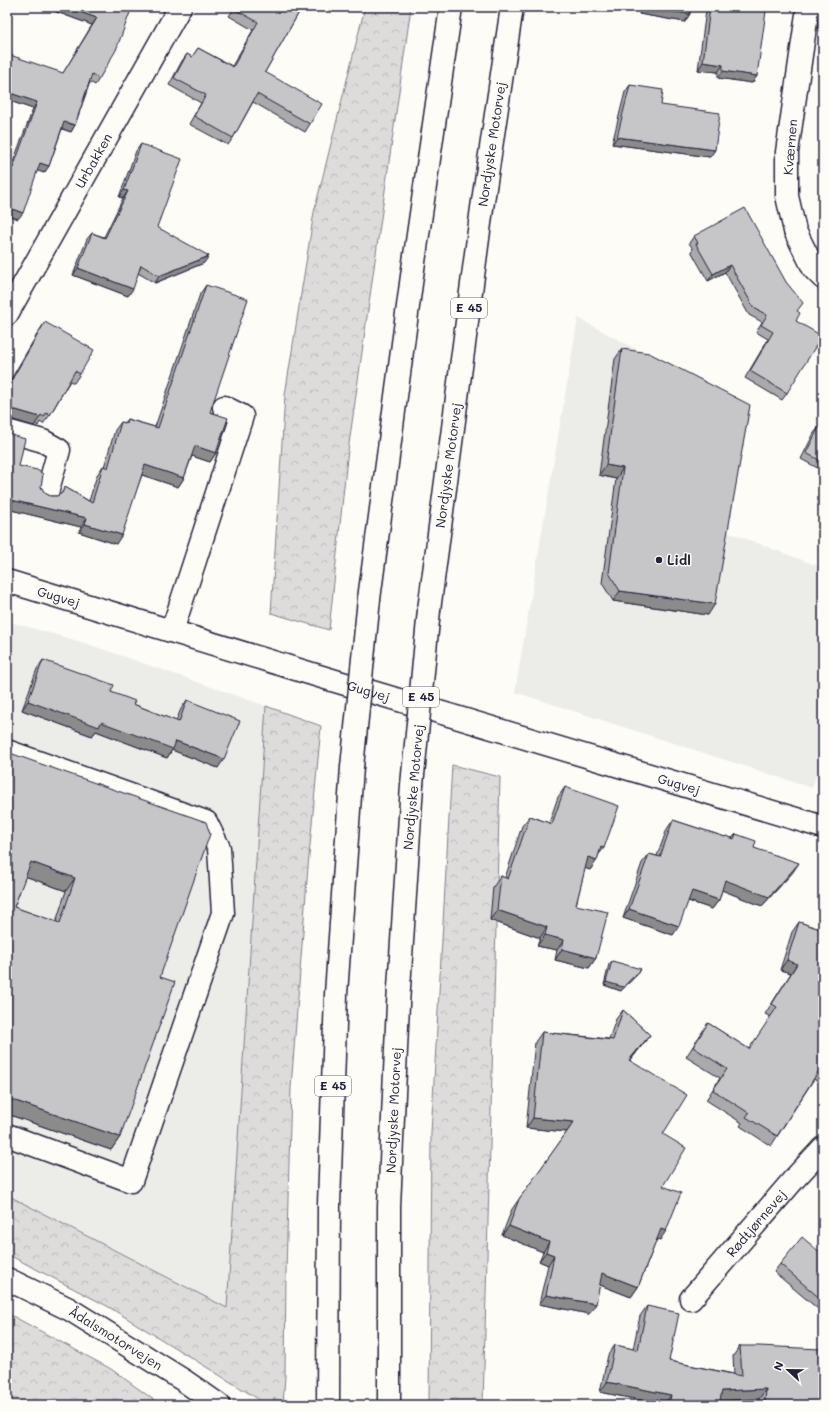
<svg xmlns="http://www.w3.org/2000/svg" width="830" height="1412" font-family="Mali,sans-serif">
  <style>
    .built { fill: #ecece9 }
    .forest { fill: url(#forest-crowns); stroke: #807f8b }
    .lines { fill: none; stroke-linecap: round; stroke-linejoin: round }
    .minor-casing { stroke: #22223b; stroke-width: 25 }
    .highway-casing { stroke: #22223b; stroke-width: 25 }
    .minor { stroke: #fdfcf7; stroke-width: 22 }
    .highway { stroke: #fdfcf7; stroke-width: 22 }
    .highway-bridge-casing { stroke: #22223b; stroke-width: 25; stroke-linecap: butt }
    .highway-bridge { stroke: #fdfcf7; stroke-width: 22 }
    .wall { fill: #aaaaac; stroke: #22223b; fill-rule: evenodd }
    .shaded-wall { fill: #8b8b8c; stroke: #22223b }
    .building { fill: #c6c6c8; stroke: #22223b; fill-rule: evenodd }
    .poi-dot { fill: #22223b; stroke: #fdfcf7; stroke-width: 1.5 }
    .labels { text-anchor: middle; stroke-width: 3; stroke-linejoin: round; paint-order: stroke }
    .shield { fill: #fdfcf7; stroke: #646373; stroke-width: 1 }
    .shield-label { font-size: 12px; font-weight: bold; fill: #22223b }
    .street-label { font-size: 13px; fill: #22223b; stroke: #fdfcf7 }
    .poi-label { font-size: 13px; font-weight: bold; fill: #22223b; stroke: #fdfcf7; text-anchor: start }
  </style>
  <defs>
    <pattern id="forest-crowns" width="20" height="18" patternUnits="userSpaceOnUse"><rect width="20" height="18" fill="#dddcdb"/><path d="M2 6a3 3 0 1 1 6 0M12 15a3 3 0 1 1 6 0" fill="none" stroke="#bdbcbd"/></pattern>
  </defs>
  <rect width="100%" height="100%" fill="#fdfcf7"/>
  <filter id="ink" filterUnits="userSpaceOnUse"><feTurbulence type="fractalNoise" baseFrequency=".025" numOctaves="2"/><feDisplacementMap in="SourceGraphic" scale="8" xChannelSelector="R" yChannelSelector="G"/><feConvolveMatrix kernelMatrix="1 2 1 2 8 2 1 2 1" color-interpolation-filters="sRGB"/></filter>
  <g filter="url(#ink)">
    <path class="built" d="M578,318L751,411L723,530L823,568V754L812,788L515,692Z
      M7,621L85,643L266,706L227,1308L7,1195Z"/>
    <path class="forest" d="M365,7H411L347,458L329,630L271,613L285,395L314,212Z
      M266,706L321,726L308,867L291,1088L286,1272L285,1376L283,1405H268L107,1306L7,1254V1195L227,1308Z
      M452,765L500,777L483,1405H429L431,1133Z
      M7,1313L111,1369L161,1405H7Z"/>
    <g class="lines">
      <defs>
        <g id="minor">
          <path d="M808,7L787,152V196L795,231L814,269L823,278"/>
          <path id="s1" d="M7,314L180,7"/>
          <path d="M7,431L43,441L59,450L47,493"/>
          <path id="s2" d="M7,581L322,677L823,827"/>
          <path d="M172,631L242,416L224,407"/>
          <path d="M7,751L206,822L219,848L223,913L131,1181L7,1135"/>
          <path id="s3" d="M691,1299L795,1178L823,1148"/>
        </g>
        <g id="highway">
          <path d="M369,599L412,276L451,7"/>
          <path id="s4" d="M429,610L482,208L512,7"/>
          <path id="s5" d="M7,1279L69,1309L183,1380L219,1405"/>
          <path d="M328,1405L329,1205L336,994L352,767"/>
          <path id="s6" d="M389,1405V1207L398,1004L412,785"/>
        </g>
      </defs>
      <use href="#minor" class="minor-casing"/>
      <use href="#highway" class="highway-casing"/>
      <use href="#minor" class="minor"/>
      <use href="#highway" class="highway"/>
      <defs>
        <path id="highway-bridge" d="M352,767L369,599
          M412,785L429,610"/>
      </defs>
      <use href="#highway-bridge" class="highway-bridge-casing"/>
      <use href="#highway-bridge" class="highway-bridge"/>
    </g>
    <path class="wall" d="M55,7H132L99,79L95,85L90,82L75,125L71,132L62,129L49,166L44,173L37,170L18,219L11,167L33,109L7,100L63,73L92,25L54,11Z
      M235,7H302L265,72L310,124L305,132L253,102L233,138L228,145L189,124L201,103L169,85L182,61L187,54L192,57L198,48L232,66L253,30L229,16Z
      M641,7H691L685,22L639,14Z
      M708,7H738L757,76L752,83L718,78V72L698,70L706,10Z
      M630,85L661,105L710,157L612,144L625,92Z
      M141,144L157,227L204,263L155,283L138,273L128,296L73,275L87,239L92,233L104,237L123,198L119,197L136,151Z
      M694,236L797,312L787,393L782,400L745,378L768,339L756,332L762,322L749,315L725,272L708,281L691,251L693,249L689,243Z
      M206,285L210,412L216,453L210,462L192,456L184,478L178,487L142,475L116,544L79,532L81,527L7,509L19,466L41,487L45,493L50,496H57L61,494L65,487L89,501L97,475L103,466L104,467L115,430L121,422L124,423L127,419L155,427L200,294Z
      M45,322L80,374L74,383L70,381L50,415L43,424L40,422L38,426L35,424L34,426L10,419H7V386L39,331Z
      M622,349L708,615L613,601L602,583L616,479L599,475L615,359Z
      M823,421V471L801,459L814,433L819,427H820Z
      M823,486V495L820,493Z
      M43,660L111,692L133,704L176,721L181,709L187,700L218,768L172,750L167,758L96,731L92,736L22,710L37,669Z
      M7,752L160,977L120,1137L111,1150L7,1114ZM25,876L66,891L56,922L14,907Z
      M565,787L598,856L597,860L590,870L585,868L576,905L596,958L589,968L555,960L557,950L537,946L540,938L490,920L493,887L501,876L505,878L522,826L530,816L549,823L558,797Z
      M673,820L725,837L726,836L732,838L736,834L754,848L793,872L762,906L722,890L719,900L712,909L688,901L673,935L623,918L642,863L649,854L657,856L667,829Z
      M799,922L823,930V1085L814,1079L771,1146L740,1126L742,1123L706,1100L720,1078L686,1057L708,1023L749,1049L771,1017L765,1014L791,973L780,970L792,932Z
      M612,961L639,973L621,991L604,985L609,964Z
      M623,1010L650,1035L630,1061L663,1134V1186L660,1240L657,1239L638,1287L631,1297L600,1285L589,1314L539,1304L548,1265L539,1261L543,1252L502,1235L512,1209L567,1132L526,1128L535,1042L542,1032L609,1039L616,1019Z
      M823,1255V1311L819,1308L818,1309L774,1272L780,1264Z
      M647,1306L669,1361L734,1374L733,1356L740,1346L819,1364L823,1405H759V1399L720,1401L718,1405H663L600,1392L608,1355L615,1345L633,1349L640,1316Z"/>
    <path class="shaded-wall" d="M57,7H66L97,18L92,25L54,11Z
      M644,7L690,14L685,22L639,14Z
      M703,62L723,65L718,72L698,70Z
      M723,71L757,76L752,83L718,78Z
      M7,92L37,102L33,109L7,100Z
      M64,122L75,125L71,132L60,128Z
      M617,137L715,150L710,157L612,144Z
      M40,163L49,166L44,173L35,170Z
      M124,190L128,191L123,198L119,197Z
      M7,207L23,213L18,219L7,215Z
      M209,256L204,263L155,283L159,276Z
      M730,265L725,272L708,281L713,274Z
      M78,268L133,289L128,296L73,275Z
      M10,410H16L40,417L34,426L10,419H7V412Z
      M195,446L216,453L210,462L189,455Z
      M145,465L184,478L178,487L139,474Z
      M606,465L623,468L616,479L599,475Z
      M7,499L87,518L81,527L7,509Z
      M85,524L122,535L116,544L79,532Z
      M620,591L715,604L708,615L613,601Z
      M28,701L101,722L176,741L224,759L218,768L172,750L167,758L96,731L92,736L22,710Z
      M601,847L604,848L596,858Z
      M588,857L597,860L590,870L581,867Z
      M31,862L75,878L66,891L22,875Z
      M799,863L793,872L762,906L719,889L725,880Z
      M692,891L719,900L712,909L686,900Z
      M629,909L679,926L673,935L623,918Z
      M497,910L547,927L540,938L490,920Z
      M545,935L564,940L557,950L537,946Z
      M562,949L596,958L589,968L555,960Z
      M787,960L797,964L791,973L780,970Z
      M641,969L639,973L621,991L604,985L606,982Z
      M650,1035L643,1044L623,1070L629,1060Z
      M7,1098L120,1137L111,1150L7,1114Z
      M533,1118L574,1122L567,1132L526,1128Z
      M509,1226L549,1242L543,1252L502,1235Z
      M661,1229L666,1231L660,1240L654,1238Z
      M546,1252L554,1255L548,1265L539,1261Z
      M602,1273L638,1287L631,1297L595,1283Z
      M546,1295L596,1304L589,1314L539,1304Z
      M607,1382L671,1395L664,1405H663L600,1392Z
      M766,1389L759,1399L715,1401L722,1391Z
      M699,1401L718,1405H696Z
      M765,1402L823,1404V1405H763Z"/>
    <path class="building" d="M66,7H132L116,50L99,79L92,74L75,125L64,122L49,166L40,163L23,213L7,207V166L13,168L37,102L7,92V54L63,73L97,18Z
      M236,7H302L265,72L322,104L310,124L257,94L233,138L194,116L206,95L174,78L187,54L192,57L198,48L233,67L258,22L234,9Z
      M644,7H691L690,14Z
      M710,7H738L766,11L757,76L723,71V65L703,62Z
      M630,85L663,90L661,105L720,113L715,150L617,137Z
      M141,144L182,159L157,227L209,256L159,276L141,265L133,289L78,268L92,233L105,238L128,191L124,190Z
      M745,208L786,282L803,303L797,311L800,313L796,321L822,336L787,393L750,371L773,332L761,325L767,315L754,308L730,265L713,274L696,244L698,243L694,236Z
      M206,285L248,299L210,412L228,418L216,453L195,446L184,478L145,465L122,535L85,524L87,518L7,499V433L9,434L25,439L19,466L37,470L43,474L41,487L45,493L50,496H57L62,493L65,487L92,503L103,466L108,468L121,422L126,423L127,419L158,428Z
      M45,322L94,350L80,374L75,371L50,415L46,413L44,417L41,415L40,417L16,410H10L7,412V388Z
      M622,349L649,353L750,405L715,604L620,591L609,573L623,468L606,465Z
      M823,423V462L806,453L819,427H820Z
      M43,660L114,685L111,692L135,701L133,704L179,722L187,700L240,721L224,759L176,741L173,749L101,722L99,727L28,701Z
      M7,752L206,822L210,834L160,977L175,982L120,1137L7,1098ZM31,862L75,878L60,923L14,907Z
      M565,787L619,806L604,848L601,847L597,860L588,857L576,905L608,912L596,958L562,949L564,940L545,935L547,927L497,910L501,876L508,879L530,816L552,824Z
      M673,820L725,837L726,836L734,839L736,834L756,841L754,848L799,863L769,897L725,880L719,900L692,891L679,926L629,909L649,854L660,857Z
      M799,922L823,930V1071L820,1069L777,1136L746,1117L749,1113L713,1090L727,1069L693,1047L708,1023L749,1049L777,1007L772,1004L797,964L787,960Z
      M612,961L641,969L623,987L606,982Z
      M623,1010L650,1035L629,1060L687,1095L663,1134L686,1148L663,1186L681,1193L666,1231L661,1229L638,1287L602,1273L596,1304L546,1295L554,1255L546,1252L549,1242L509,1226L519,1199L574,1122L533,1118L542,1032L613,1040Z
      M802,1237L823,1255V1301L780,1264Z
      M647,1306L679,1313L669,1361L742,1376L740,1346H759L820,1349L819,1364H823V1404L765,1402L766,1389L722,1391L719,1405L699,1401L698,1405H669L671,1395L607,1382L615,1345L638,1350Z"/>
  </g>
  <circle class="poi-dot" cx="659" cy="560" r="4"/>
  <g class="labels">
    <g class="shield">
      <rect x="451" y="298" width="36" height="20" rx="3"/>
      <rect x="403" y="687" width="36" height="20" rx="3"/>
      <rect x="315" y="1076" width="36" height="20" rx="3"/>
    </g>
    <g class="shield-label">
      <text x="469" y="312">E 45</text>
      <text x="421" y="701">E 45</text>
      <text x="333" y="1090">E 45</text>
    </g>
    <g class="street-label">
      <text dy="5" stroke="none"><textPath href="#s4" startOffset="470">Nordjyske Motorvej</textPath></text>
      <text transform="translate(790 147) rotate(-85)" y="5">Kværnen</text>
      <text dy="5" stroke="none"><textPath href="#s1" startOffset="176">Urbakken</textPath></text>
      <text dy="5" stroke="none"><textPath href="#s4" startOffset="146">Nordjyske Motorvej</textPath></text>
      <text dy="5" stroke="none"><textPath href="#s2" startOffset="54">Gugvej</textPath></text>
      <text dy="5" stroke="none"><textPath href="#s2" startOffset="378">Gugvej</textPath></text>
      <text dy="5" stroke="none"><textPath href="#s2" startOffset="702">Gugvej</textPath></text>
      <text transform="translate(413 787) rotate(-85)" y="5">Nordjyske Motorvej</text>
      <text dy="5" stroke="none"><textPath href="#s6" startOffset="295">Nordjyske Motorvej</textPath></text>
      <text dy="5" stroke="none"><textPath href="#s3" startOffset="100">Rødtjørnevej</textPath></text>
      <text dy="5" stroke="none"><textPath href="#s5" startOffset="124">Ådalsmotorvejen</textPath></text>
    </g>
    <g class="poi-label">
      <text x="667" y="565">Lidl</text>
    </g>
  </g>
  <rect width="830" height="1412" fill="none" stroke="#fdfcf7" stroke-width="24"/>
  <rect x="12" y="12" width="806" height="1388" fill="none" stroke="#22223b" stroke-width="1.5" filter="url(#ink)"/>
  <g transform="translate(788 1370) rotate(292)" stroke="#fdfcf7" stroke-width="3" paint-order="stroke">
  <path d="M0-3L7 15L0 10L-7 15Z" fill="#22223b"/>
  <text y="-6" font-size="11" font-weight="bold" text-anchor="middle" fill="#22223b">N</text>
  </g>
</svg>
